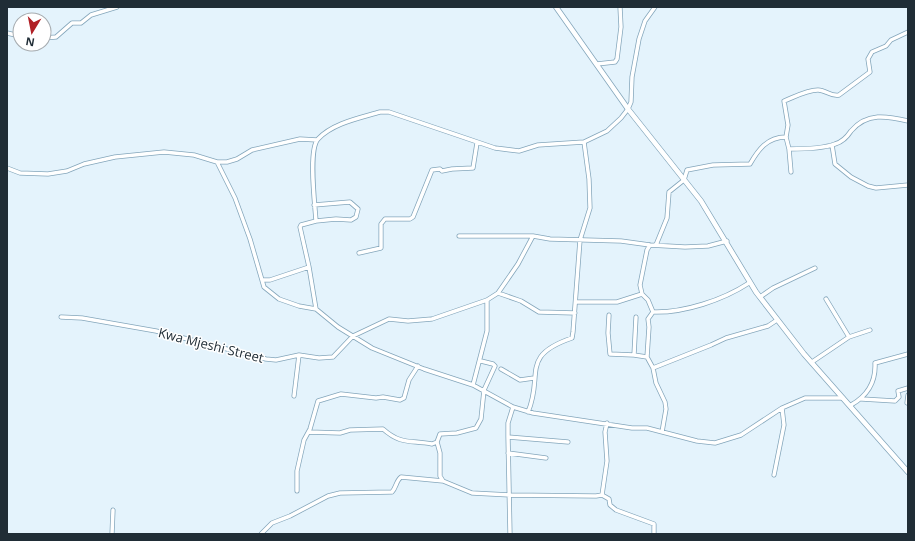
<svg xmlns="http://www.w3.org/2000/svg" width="915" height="541" font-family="'Open Sans',sans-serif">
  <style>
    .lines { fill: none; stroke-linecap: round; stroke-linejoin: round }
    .minor-casing { stroke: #84a6bb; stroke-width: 5 }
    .major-casing { stroke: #84a6bb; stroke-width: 6 }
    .minor { stroke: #fff; stroke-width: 3.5 }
    .major { stroke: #fff; stroke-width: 4.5 }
    .labels { text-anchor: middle; stroke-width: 3; stroke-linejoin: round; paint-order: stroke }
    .street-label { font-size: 13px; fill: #202d36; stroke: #fff }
  </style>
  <rect width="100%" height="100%" fill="#e4f3fc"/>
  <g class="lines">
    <defs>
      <path id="minor" d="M7,33L20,36
        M44,38L56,37L72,23H81L91,15L117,7
        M597,64L615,62L617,59L621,27L620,7
        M786,137L789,149C803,149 822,149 835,144C843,142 847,137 851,131C867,112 887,116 908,121
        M832,145L835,164L851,177L868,186L876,188L908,185
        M789,149L791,172
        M217,162L235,198L250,239L264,287L279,299L299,306L316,309L338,327L372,348L424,369L473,385L513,407L533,413L632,428H647L697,441L715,443L741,435L782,408L805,398H843
        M7,168L20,173L48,174L67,171L84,164L115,157L164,152L194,155L217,162H227L237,159L252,150L300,139L317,140
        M314,205L350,202L358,209L356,217L351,220L336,219L316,221
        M459,236H533L550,239L621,241L650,245L685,247L708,246L727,241
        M656,245L667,218L669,192L684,180L687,170L713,165L750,164C758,150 767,137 786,137L788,125L784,101C794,97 807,90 818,90C826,90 831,97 839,95L870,72L868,59L872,52L886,46L891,40L908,32
        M359,253L381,248V224L385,219H410L413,217L432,170L440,169L442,171L452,169L473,168L477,143
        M309,267L316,309
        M263,280H270L309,267L300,227L301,225L316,221C315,205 308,150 318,139C333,123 360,118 380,112H389L495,148L519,151L538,145L584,142L607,131L621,118L628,109L631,102L632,77L639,39L645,21L655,7
        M498,293L518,264L533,236
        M642,294L648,300L653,312C684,313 723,300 749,283
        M760,297L773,288L815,268
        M826,299L849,337
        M576,302H617L642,294L640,285L647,250L650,245
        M609,315L608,333L610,354L634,355
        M61,317L82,318L156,331L266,359L276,360L299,355L319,358L333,357L353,336L389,319L408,321L432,319L487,300L498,293L521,301L539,312L575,313
        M636,317L634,355L647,357L653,368L656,383L665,402L666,409L662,432
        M647,357L649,327L648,319L653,312
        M812,362L849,337L870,330
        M653,368L711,345L726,338L768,326L777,320
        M501,369L520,380L534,378
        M473,385L487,331V300
        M294,396L299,355
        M862,399L895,401L899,397L898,391L908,388
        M907,403L908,395
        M851,405C867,396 876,382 875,363L908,354
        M528,412C544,375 519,356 572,338L573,332L580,240L590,208L589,179L584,142
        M309,432L340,433L350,430L383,429C401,445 410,440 432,444L437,442L440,434L457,433L476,428L481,419L484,390L495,366L493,364L481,361
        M508,437L568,442
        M437,442L440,453V476L443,481L472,493L510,495L596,496L602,495L609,499L610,505L616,510L654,524V534
        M508,453L546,458
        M774,475L784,425L782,408
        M297,491V471L304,440L310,429L318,401L341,394L376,398L383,397L400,400L404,398L409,380L418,366
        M602,495L607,461L605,432L607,423
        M112,534L113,510
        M261,534L272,523L290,516L328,496L340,493L392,492C396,488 396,481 401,477L443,481
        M510,534L508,437V423L513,407"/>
      <path id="major" d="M556,7L628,109L701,201L756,292L804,354L908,472"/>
    </defs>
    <use href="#minor" class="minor-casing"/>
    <use href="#major" class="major-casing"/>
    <use href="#minor" class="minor"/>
    <use href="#major" class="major"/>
  </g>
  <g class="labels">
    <g class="street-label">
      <text transform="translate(211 345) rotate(14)" y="5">Kwa Mjeshi Street</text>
    </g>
  </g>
  <rect width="915" height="541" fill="none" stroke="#202d36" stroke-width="16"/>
  <g transform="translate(32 32) rotate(190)"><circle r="19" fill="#ffffff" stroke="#a6abaf"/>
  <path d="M0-3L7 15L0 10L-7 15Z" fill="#b12026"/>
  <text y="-6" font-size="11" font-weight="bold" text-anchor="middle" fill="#202d36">N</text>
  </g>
</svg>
